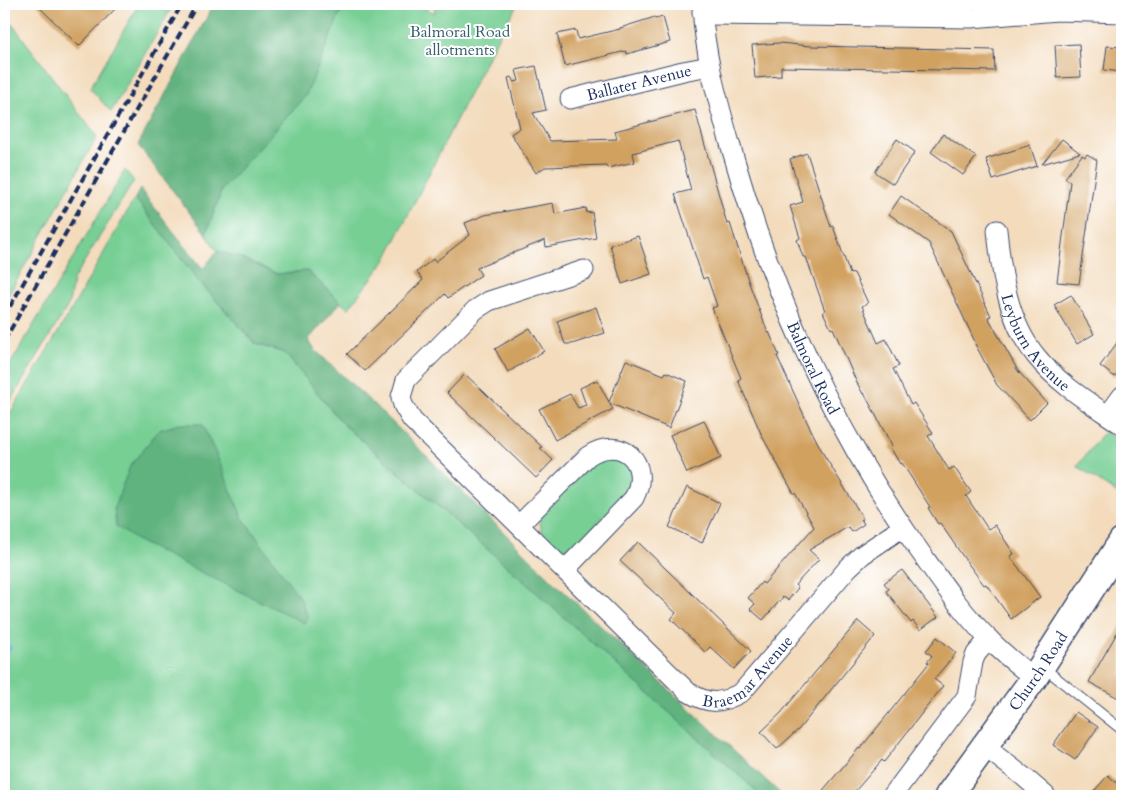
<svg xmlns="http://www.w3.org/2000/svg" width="1126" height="800" font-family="Cardo,serif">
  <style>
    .green { fill: #77cf94; stroke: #497f79 }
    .forest { fill: #61b27e; stroke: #3e706e }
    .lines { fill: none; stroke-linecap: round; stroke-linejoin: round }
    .stream { stroke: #66a0d5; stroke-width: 5.5 }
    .building { fill: #d1a160 }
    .service-casing { stroke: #3b496c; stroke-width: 11 }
    .minor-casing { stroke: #3b496c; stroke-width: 21 }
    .secondary-casing { stroke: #3b496c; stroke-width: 29 }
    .service { stroke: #fff; stroke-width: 9 }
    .minor { stroke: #fff; stroke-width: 19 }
    .secondary { stroke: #fff; stroke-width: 26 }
    .rail { stroke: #1b2f5e; stroke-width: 4; stroke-dasharray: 8 4; stroke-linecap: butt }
    .labels { text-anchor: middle; stroke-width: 4; stroke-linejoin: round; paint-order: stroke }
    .park-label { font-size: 16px; fill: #375f6e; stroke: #fff }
    .street-label { font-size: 16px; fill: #1b2f5e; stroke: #fff }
  </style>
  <rect width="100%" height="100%" fill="#fff"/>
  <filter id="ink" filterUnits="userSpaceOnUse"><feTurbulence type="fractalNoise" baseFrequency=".02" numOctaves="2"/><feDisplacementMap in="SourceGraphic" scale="10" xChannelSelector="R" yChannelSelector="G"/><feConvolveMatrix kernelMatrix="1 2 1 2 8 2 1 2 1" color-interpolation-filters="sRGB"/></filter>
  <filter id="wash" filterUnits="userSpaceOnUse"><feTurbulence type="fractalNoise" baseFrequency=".0096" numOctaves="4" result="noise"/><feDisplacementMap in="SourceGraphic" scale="20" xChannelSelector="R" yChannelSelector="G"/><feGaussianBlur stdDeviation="1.12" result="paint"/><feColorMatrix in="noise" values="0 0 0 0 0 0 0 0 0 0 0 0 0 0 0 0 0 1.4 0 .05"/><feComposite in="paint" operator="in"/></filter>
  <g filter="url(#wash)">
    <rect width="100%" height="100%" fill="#f3dbbc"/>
    <path class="green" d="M139,4H174L111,112L90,88Z
      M343,4H415L435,13L434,4H518L498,37L385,261L348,309L307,271L277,274L243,259L217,251L206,234L222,189L306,95Z
      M4,13L97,137L4,303Z
      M125,170L134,181L73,280L69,304L4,412V375Z
      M135,198L196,278L255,344L285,353L342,423L517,575L762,796H4V424L74,305Z
      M1105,431L1122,445V497L1077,466Z
      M611,456C615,457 621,459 625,462C647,480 614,506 602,519C593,528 583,543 570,547C552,553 538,533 540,517L594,460Z"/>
    <path class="forest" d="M214,4H344L306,95L222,189L206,234L138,145Z
      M140,189L203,269L217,251L243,259L277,274L307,271L341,302L308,340L315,350L385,415L558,586L783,796H762L517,575L342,423L285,353L256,344L196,278L135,198Z
      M179,424H202L216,454L242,517L300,598L308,618L304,623L136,540L116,526L114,508L130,466L159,430Z"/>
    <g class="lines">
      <path class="stream" d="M4,655L9,648"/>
    </g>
    <g id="blocks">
      <path class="building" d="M36,4H120L79,46Z
        M655,17V19L663,17L670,42L627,54L626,51L565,66L557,34L576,30L578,39L620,29V28Z
        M779,43L811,46L994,50L995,71L781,67V76L755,78L752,45Z
        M1079,44L1081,77L1057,78L1055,45Z
        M1107,46L1122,47V72L1104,70Z
        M536,66L546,110L533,113L550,141L617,139L615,131L695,110L727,224L730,223L749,283L768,333L769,332L779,355L777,356L808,424L824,455L863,518L861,519L864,524L852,532L848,527L809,550L819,559L795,585L798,588L788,600L783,597L763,620L750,609L755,604L748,598L762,582L764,584L814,527L795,493L794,494L762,436L738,380L741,378L712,308L717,306L707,277L703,279L675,194L691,190L678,141L633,153L635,162L607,168L606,165L545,167L536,173L511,134L520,128L508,78L511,77L514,82L519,81L516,70Z
        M943,134L976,157L963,175L931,152Z
        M897,139L915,152L893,184L875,172Z
        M1062,139L1080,153L1042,164Z
        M1030,145L1037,166L993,180L986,159Z
        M807,153L831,227L833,226L850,274L854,273L868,303L862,306L878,343L886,339L899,366L893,369L911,405L914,403L933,433L928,436L949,470L954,467L971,492L966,496L988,529L995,525L1014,554L1010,556L1040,597L1011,619L986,584L984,585L964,558L940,523L938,524L928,508L930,507L902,463L900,464L890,447L892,446L864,393L863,394L856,381L833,328L831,329L823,312L825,311L806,257H803L797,240L800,238L790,206L803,202L790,159Z
        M1087,154L1097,160L1079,284L1057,282L1070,182L1065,178L1082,155L1085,157Z
        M901,196L951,231L991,316L988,317L1018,371L1047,403L1030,420L997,385L975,344H976L929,243L889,214Z
        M553,203L555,214L586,208L587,213L592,212L596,238L546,247L545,240L477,268L481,275L448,298L445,294L365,371L347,354L423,280L417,272L433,259L435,262L470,235L465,223L485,215Z
        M638,236L651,274L622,284L610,245Z
        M1071,295L1094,334L1077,344L1054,305Z
        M596,307L605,333L572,344H565L557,321Z
        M530,328L544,351L508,372L495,349Z
        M1122,336V366L1115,377L1100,366Z
        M626,360L664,375L666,372L687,381L669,428L609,403L613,409L555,440L539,409L570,394L578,408L586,405L580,388L597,380L609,402Z
        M465,374L542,447L540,448L553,460L536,478L447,393Z
        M704,420L721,458L687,473L670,435Z
        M687,487L720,503L702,543L669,527Z
        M638,542L751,651L734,669L710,647L705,652L671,619L676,613L620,561Z
        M902,570L938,617L920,630L913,621L911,623L886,591L889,589L884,583Z
        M858,621L875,636L799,729L777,749L761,732L781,713Z
        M1122,624V700L1089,682Z
        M937,637L956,653L934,679L943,686L884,762L882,760L851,796H818L859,748L860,749L929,663L927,662L932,656L926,651Z
        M1076,712L1098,727L1075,760L1053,745Z
        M1108,775L1122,788V796H1090Z"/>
    </g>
  </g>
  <g filter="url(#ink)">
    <use href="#blocks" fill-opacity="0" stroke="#3b496c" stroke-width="1"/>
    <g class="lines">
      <defs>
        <path id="service" d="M1043,667L1122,730"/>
        <g id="minor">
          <path id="s1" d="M702,4C704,55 719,105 733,154C773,294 833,428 916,546C939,578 962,613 990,640C1003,654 1019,666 1034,678"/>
          <path d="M702,12L711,15L971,18L1058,11L1122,13"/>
          <path id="s2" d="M570,99L683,71L710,66"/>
          <path id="s3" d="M997,230C1001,272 1008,322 1036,356C1059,385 1092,404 1122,425"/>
          <path id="s4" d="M584,270L489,301L475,310L406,380L401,397L403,405L412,420L688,692C709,705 721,704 742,692L848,568L862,555L903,527"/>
          <path d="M1108,415L1122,396"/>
          <path d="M519,525L588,456C622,434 652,463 634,498L565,570"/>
          <path d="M985,747L1024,777L1046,796"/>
          <path d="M892,796L967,696L973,662L976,654L989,639"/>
        </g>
        <g id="secondary">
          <path id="s5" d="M948,796L1034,678L1122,541"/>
        </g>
      </defs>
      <use href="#service" class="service-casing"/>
      <use href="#minor" class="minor-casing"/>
      <use href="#secondary" class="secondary-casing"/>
      <use href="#service" class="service"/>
      <use href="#minor" class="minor"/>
      <use href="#secondary" class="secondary"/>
      <path class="rail" d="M4,317L182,4
        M4,341L197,4"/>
    </g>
  </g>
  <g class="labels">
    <g class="park-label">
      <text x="460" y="37">Balmoral Road<tspan x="460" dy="18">allotments</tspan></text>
    </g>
    <g class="street-label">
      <text dy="6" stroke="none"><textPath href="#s2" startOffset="71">Ballater Avenue</textPath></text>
      <text dy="6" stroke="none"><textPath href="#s3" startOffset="122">Leyburn Avenue</textPath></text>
      <text dy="6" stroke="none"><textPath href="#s1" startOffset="382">Balmoral Road</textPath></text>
      <text dy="6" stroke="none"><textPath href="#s4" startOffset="719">Braemar Avenue</textPath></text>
      <text dy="6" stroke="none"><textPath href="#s5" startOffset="154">Church Road</textPath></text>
    </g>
  </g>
  <rect width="1126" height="800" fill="none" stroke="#fff" stroke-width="20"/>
</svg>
